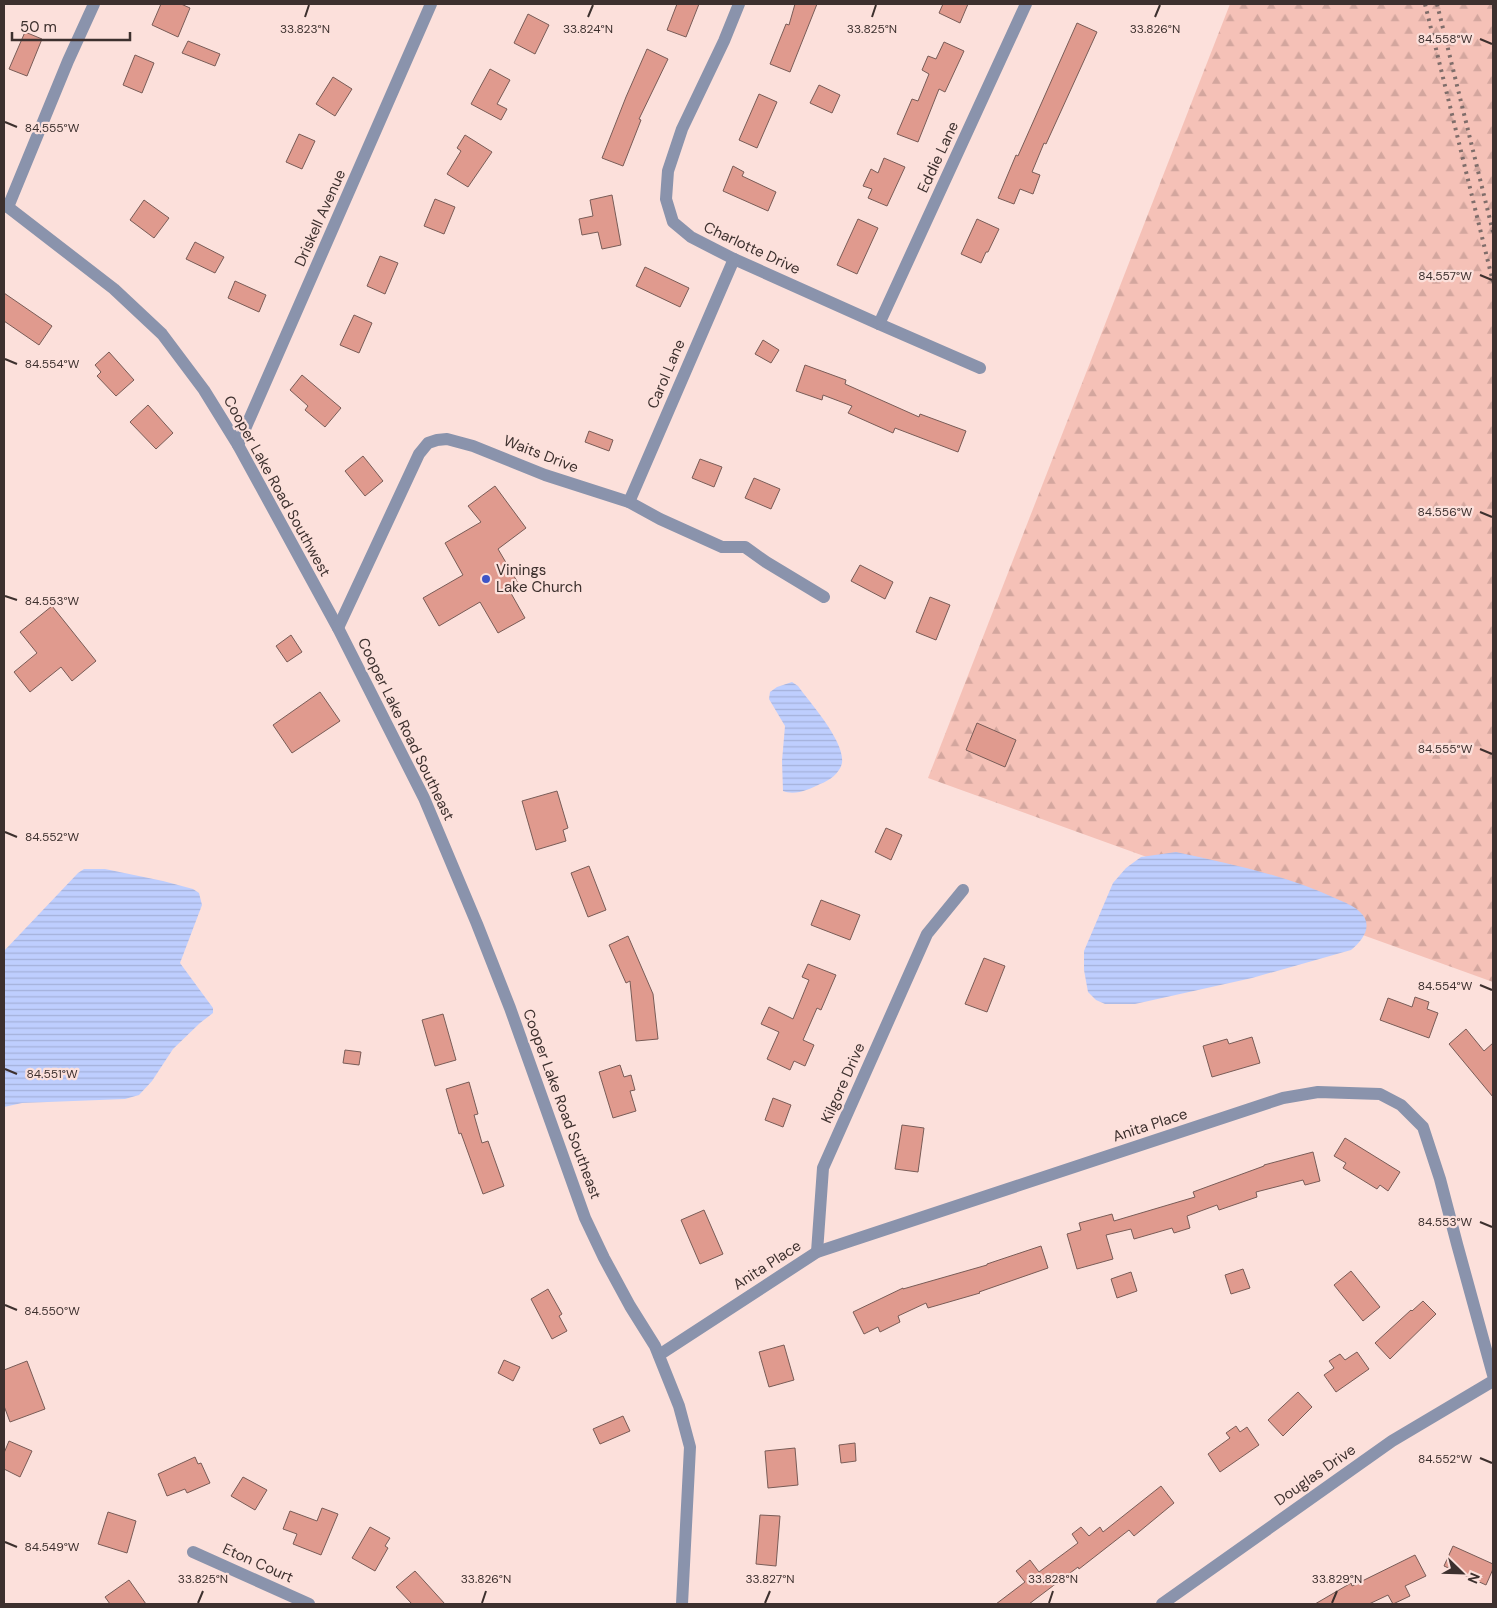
<svg xmlns="http://www.w3.org/2000/svg" width="1497" height="1608" font-family="'DM Sans',sans-serif">
	<defs>
		<pattern id="forest-firs" width="22" height="20" patternUnits="userSpaceOnUse" patternTransform="scale(1.25)"><rect width="22" height="20" fill="#f5c1b7"/><path d="M5 1l3.5 6h-7zM16 11l3.5 6h-7z" fill="#d3a69e"/></pattern>
		<pattern id="water-rules" width="6" height="5" patternUnits="userSpaceOnUse" patternTransform="scale(1.25)"><rect width="6" height="5" fill="#becefe"/><path d="M0 2.5h6" fill="none" stroke="#a4b1da"/></pattern>
	</defs>
	<rect width="100%" height="100%" fill="#fce0db"/>
	<!-- forest -->
	<path fill="url(#forest-firs)" d="M1230 4H1493V982L928 778Z"/>
	<!-- water -->
	<g fill="url(#water-rules)">
		<path d="M792 682 798 686C810 703 845 741 842 763 840 773 829 781 820 784 810 789 795 796 783 791L782 761 785 726 769 699 770 692 777 687Z"/>
		<path d="M1176 852C1231 864 1286 875 1337 899 1344 902 1354 906 1360 912 1374 925 1363 940 1351 950L1252 978 1135 1004H1105L1096 1000 1088 992 1084 970V951L1113 883 1126 868 1141 857Z"/>
		<path d="M84 869H105L163 881 193 889 199 893 202 905 180 963 213 1008V1013L200 1023 173 1049 152 1081 139 1095 125 1099 22 1103 4 1107V951L78 873Z"/>
	</g>
	<!-- building -->
	<g fill="#e09a8e" stroke="#795c57">
		<path d="M161 4H181L190 8 178 37 152 25Z"/>
		<path d="M677 4H699L686 37 667 30Z"/>
		<path d="M795 4H817L790 72 770 64 786 24 789 25Z"/>
		<path d="M943 4H968L960 23 939 13Z"/>
		<path d="M528 14 549 25 535 54 514 43Z"/>
		<path d="M1077 23 1097 32 1046 144 1044 143 1032 172 1040 175 1033 194 1020 189 1014 204 998 198 1016 155 1018 156Z"/>
		<path d="M25 32 42 39 27 76 9 69Z"/>
		<path d="M188 41 220 54 215 66 182 53Z"/>
		<path d="M944 42 964 51 945 92 939 89 918 142 897 134 912 99 918 101 929 74 922 70 928 56 936 59Z"/>
		<path d="M647 49 668 59 639 119 641 120 623 166 602 158 626 97Z"/>
		<path d="M135 55 154 63 142 93 123 85Z"/>
		<path d="M490 69 510 80 497 104 507 109 501 120 471 104Z"/>
		<path d="M333 77 352 89 335 116 316 104Z"/>
		<path d="M819 85 840 95 832 113 810 103Z"/>
		<path d="M759 94 777 102 757 148 739 140Z"/>
		<path d="M299 134 315 141 302 169 286 162Z"/>
		<path d="M465 135 492 152 468 187 447 174 461 151 457 148Z"/>
		<path d="M884 158 905 167 887 206 868 198 872 189 863 186 871 169 878 173Z"/>
		<path d="M733 166 744 172 742 176 776 192 768 211 723 191Z"/>
		<path d="M612 195 621 245 602 249 598 232 582 235 579 219 593 216 590 200Z"/>
		<path d="M435 199 455 207 444 234 424 226Z"/>
		<path d="M144 200 169 218 154 238 130 220Z"/>
		<path d="M858 219 878 228 857 274 837 265Z"/>
		<path d="M977 219 999 229 988 252H986L981 263 961 254Z"/>
		<path d="M195 242 224 257 215 273 186 259Z"/>
		<path d="M380 256 398 263 385 294 367 286Z"/>
		<path d="M645 267 689 288 680 307 636 286Z"/>
		<path d="M235 281 266 295 259 312 228 298Z"/>
		<path d="M4 293 52 326 39 345 4 321Z"/>
		<path d="M354 315 372 323 359 353 340 345Z"/>
		<path d="M763 340 779 350 771 363 755 354Z"/>
		<path d="M109 352 134 380 116 396 97 376 101 372 95 365Z"/>
		<path d="M805 365 846 380 845 384 919 417 920 414 966 431 958 452 895 428 893 433 848 413 852 406 823 395 822 400 796 391Z"/>
		<path d="M302 375 341 408 325 427 305 410 308 406 290 390Z"/>
		<path d="M148 405 173 433 156 449 130 422Z"/>
		<path d="M589 431 613 440 609 451 585 442Z"/>
		<path d="M363 456 383 481 365 496 345 471Z"/>
		<path d="M700 459 722 467 714 487 692 478Z"/>
		<path d="M754 478 780 489 771 509 745 498Z"/>
		<path d="M495 486 526 528 498 549 518 583 508 588 525 618 498 633 480 602 439 626 423 598 463 575 445 543 481 522 468 506Z"/>
		<path d="M860 565 893 582 885 599 851 581Z"/>
		<path d="M930 597 950 605 936 640 916 632Z"/>
		<path d="M52 606 96 661 72 681 61 667 30 692 14 672 37 653 20 632Z"/>
		<path d="M291 635 302 652 287 662 276 646Z"/>
		<path d="M320 692 340 721 292 753 273 725Z"/>
		<path d="M977 723 1016 740 1005 767 966 750Z"/>
		<path d="M557 791 568 828 563 830 566 841 536 850 522 801Z"/>
		<path d="M886 828 902 835 891 860 875 852Z"/>
		<path d="M589 866 606 910 588 917 571 873Z"/>
		<path d="M821 900 860 915 850 940 811 925Z"/>
		<path d="M628 936 653 994 658 1039 636 1041 630 981 626 983 609 945Z"/>
		<path d="M984 958 1005 966 987 1012 965 1004Z"/>
		<path d="M808 964 836 975 821 1010 817 1008 803 1040 814 1045 805 1066 794 1061 790 1070 767 1059 779 1032 761 1024 769 1007 793 1019 809 980 802 977Z"/>
		<path d="M1415 997 1429 1002 1427 1009 1438 1013 1429 1038 1380 1020 1388 998 1412 1007Z"/>
		<path d="M443 1014 456 1060 435 1066 422 1020Z"/>
		<path d="M1466 1029 1484 1051 1493 1043V1097L1449 1044Z"/>
		<path d="M1252 1037 1260 1063 1212 1077 1203 1046 1227 1039 1229 1044Z"/>
		<path d="M345 1050 361 1052 359 1065 343 1063Z"/>
		<path d="M620 1065 624 1077 631 1075 635 1090 630 1091 636 1111 613 1118 599 1072Z"/>
		<path d="M469 1082 478 1114 474 1115 482 1143 488 1141 504 1186 483 1194 461 1133 459 1134 446 1089Z"/>
		<path d="M773 1098 791 1105 783 1127 765 1120Z"/>
		<path d="M902 1125 924 1128 918 1172 895 1169Z"/>
		<path d="M1345 1138 1400 1172 1388 1191 1380 1185 1377 1189 1343 1168 1346 1163 1334 1156Z"/>
		<path d="M1313 1152 1320 1181 1305 1185 1303 1180 1256 1192 1257 1197 1219 1210 1217 1205 1187 1216 1190 1228 1174 1233 1172 1228 1134 1239 1131 1229 1106 1235 1113 1259 1077 1269 1067 1234 1081 1230 1079 1223 1112 1214 1114 1221 1195 1197 1193 1192 1264 1166V1165Z"/>
		<path d="M704 1210 723 1254 700 1264 681 1220Z"/>
		<path d="M1041 1246 1048 1268 979 1292 980 1293 928 1308 926 1303 898 1316 900 1322 880 1332 878 1327 864 1334 853 1312 903 1288V1289L987 1265V1264Z"/>
		<path d="M1243 1269 1250 1288 1231 1294 1225 1275Z"/>
		<path d="M1351 1271 1380 1307 1363 1321 1334 1285Z"/>
		<path d="M1131 1272 1137 1291 1117 1298 1111 1279Z"/>
		<path d="M548 1289 562 1314 559 1316 567 1331 552 1339 531 1299Z"/>
		<path d="M1423 1301 1436 1314 1390 1359 1375 1343 1411 1310 1412 1311Z"/>
		<path d="M784 1345 794 1380 769 1387 759 1352Z"/>
		<path d="M1357 1352 1369 1369 1336 1392 1324 1375 1334 1368 1329 1361 1340 1354 1345 1360Z"/>
		<path d="M504 1360 520 1367 513 1381 498 1373Z"/>
		<path d="M27 1361 45 1409 10 1422 4 1406V1370Z"/>
		<path d="M1298 1392 1312 1407 1283 1436 1268 1420Z"/>
		<path d="M623 1416 630 1431 600 1444 593 1429Z"/>
		<path d="M1236 1426 1240 1432 1247 1427 1259 1445 1220 1472 1208 1454 1230 1438 1226 1433Z"/>
		<path d="M9 1441 32 1451 20 1477 4 1469V1453Z"/>
		<path d="M855 1443 856 1461 841 1463 839 1445Z"/>
		<path d="M795 1448 798 1485 768 1488 765 1451Z"/>
		<path d="M195 1457 198 1464 201 1463 210 1483 187 1493 185 1489 167 1496 158 1474Z"/>
		<path d="M243 1477 267 1490 255 1510 231 1496Z"/>
		<path d="M1161 1486 1174 1503 1134 1536 1129 1530 1079 1569 1078 1567 1029 1604H996L1025 1582 1016 1571 1030 1560 1039 1572 1078 1543 1072 1534 1081 1527 1089 1536 1100 1527 1103 1532Z"/>
		<path d="M322 1508 338 1514 321 1555 293 1544 297 1534 283 1529 290 1511 317 1521Z"/>
		<path d="M108 1512 136 1521 127 1553 98 1544Z"/>
		<path d="M760 1515 780 1516 776 1566 756 1564Z"/>
		<path d="M370 1527 390 1538 385 1546 388 1548 375 1571 352 1558Z"/>
		<path d="M1453 1546 1493 1564V1569L1486 1585 1444 1566Z"/>
		<path d="M1415 1555 1426 1576 1405 1586 1410 1596 1393 1604 1388 1595 1369 1604H1315L1351 1583 1352 1586Z"/>
		<path d="M415 1571 445 1604H412L396 1587Z"/>
		<path d="M129 1580 146 1604H110L105 1597Z"/>
	</g>
	<g fill="none" stroke-linecap="round" stroke-linejoin="round">
		<!-- minor -->
		<g stroke="#8a93ac" stroke-width="12">
			<path d="M739 4 724 41 682 129 668 171 666 199 673 222 691 237 734 259 879 324 980 368"/>
			<path d="M4 204 114 289 162 334 204 390 238 445 338 628 424 798 477 924 510 1008 585 1218 604 1258 630 1306 655 1346 679 1406 690 1447 682 1604"/>
			<path d="M8 207 68 61 94 4"/>
			<path d="M879 324 1026 4"/>
			<path d="M238 445 431 4"/>
			<path d="M629 502 734 259"/>
			<path d="M338 628 419 454 428 443 437 440 447 439 473 446 545 475 629 502 660 519 722 547H745L766 562 824 597"/>
			<path d="M817 1252 823 1168 927 934 963 890"/>
			<path d="M659 1355 817 1252 1283 1098 1318 1092 1380 1094 1401 1105 1423 1127 1440 1179 1457 1244 1493 1375"/>
			<path d="M193 1552 309 1604"/>
			<path d="M1162 1604 1392 1441 1493 1381"/>
		</g>
		<!-- rail -->
		<g stroke="#7f6d6a" stroke-width="4" stroke-dasharray="2.5 5" stroke-linecap="butt">
			<path d="M1425 4 1493 282"/>
			<path d="M1437 4 1493 232"/>
		</g>
	</g>
	<!-- ticks -->
	<path fill="none" stroke="#3d302e" stroke-width="2" d="M305 17 309 5M588 17 593 5M872 17 876 5M1155 17 1160 5M1480 39 1492 44M5 122 17 127M1480 275 1492 280M5 359 17 364M1480 512 1492 517M5 596 17 600M1480 749 1492 754M5 832 17 837M1480 985 1492 990M5 1069 17 1074M1480 1222 1492 1227M5 1305 17 1310M1480 1458 1492 1463M5 1542 17 1547M198 1603 203 1591M482 1603 486 1591M765 1603 770 1591M1049 1603 1053 1591M1332 1603 1337 1591"/>
	<!-- markers -->
	<circle fill="#3e54c7" stroke="#fce0db" stroke-width="2" cx="486" cy="579" r="5"/>
	<g text-anchor="middle" stroke-width="4.5" stroke-linejoin="round" paint-order="stroke">
		<!-- street labels -->
		<g font-size="15" fill="#3d302e" stroke="#fce0db">
			<text transform="translate(938 157) rotate(-65)" y="5">Eddie Lane</text>
			<text transform="translate(320 218) rotate(-66)" y="5">Driskell Avenue</text>
			<text transform="translate(752 248) rotate(25)" y="5">Charlotte Drive</text>
			<text transform="translate(666 374) rotate(-67)" y="5">Carol Lane</text>
			<text transform="translate(541 454) rotate(21)" y="5">Waits Drive</text>
			<text transform="translate(277 486) rotate(61)" y="5">Cooper Lake Road Southwest</text>
			<text transform="translate(406 729) rotate(64)" y="5">Cooper Lake Road Southeast</text>
			<text transform="translate(843 1083) rotate(-66)" y="5">Kilgore Drive</text>
			<text transform="translate(562 1104) rotate(70)" y="5">Cooper Lake Road Southeast</text>
			<text transform="translate(1150 1125) rotate(-18)" y="5">Anita Place</text>
			<text transform="translate(767 1265) rotate(-33)" y="5">Anita Place</text>
			<text transform="translate(1315 1475) rotate(-35)" y="5">Douglas Drive</text>
			<text transform="translate(258 1563) rotate(24)" y="5">Eton Court</text>
		</g>
		<!-- poi labels -->
		<g font-size="15" fill="#3d302e" stroke="#fce0db" text-anchor="start">
			<text x="496" y="575">Vinings<tspan x="496" dy="17">Lake Church</tspan></text>
		</g>
	</g>
	<g font-size="12" text-anchor="middle" fill="#3d302e" stroke="#fce0db" stroke-width="4.5" stroke-linejoin="round" paint-order="stroke">
		<text x="305" y="33">33.823°N</text>
		<text x="588" y="33">33.824°N</text>
		<text x="872" y="33">33.825°N</text>
		<text x="1155" y="33">33.826°N</text>
		<text x="1445" y="43">84.558°W</text>
		<text x="52" y="132">84.555°W</text>
		<text x="1445" y="280">84.557°W</text>
		<text x="52" y="368">84.554°W</text>
		<text x="1445" y="516">84.556°W</text>
		<text x="52" y="605">84.553°W</text>
		<text x="1445" y="753">84.555°W</text>
		<text x="52" y="841">84.552°W</text>
		<text x="1445" y="990">84.554°W</text>
		<text x="52" y="1078">84.551°W</text>
		<text x="1445" y="1226">84.553°W</text>
		<text x="52" y="1315">84.550°W</text>
		<text x="1445" y="1463">84.552°W</text>
		<text x="52" y="1551">84.549°W</text>
		<text x="203" y="1583">33.825°N</text>
		<text x="486" y="1583">33.826°N</text>
		<text x="770" y="1583">33.827°N</text>
		<text x="1053" y="1583">33.828°N</text>
		<text x="1337" y="1583">33.829°N</text>
	</g>
	<!-- border -->
	<rect width="1497" height="1608" fill="none" stroke="#3d302e" stroke-width="10"/>
	<!-- north arrow -->
	<g transform="translate(1462 1573) rotate(113)" stroke="#fce0db" stroke-width="4" paint-order="stroke">
	<path d="M0-4L9 19L0 12L-9 19Z" fill="#3d302e"/>
	<text y="-8" font-size="14" font-weight="bold" text-anchor="middle" fill="#3d302e">N</text>
	</g>
	<!-- scale -->
	<path d="M12 32v8h118v-8" fill="none" stroke="#3d302e" stroke-width="2.5"/>
	<text x="20" y="32" font-size="15" fill="#3d302e" stroke="#fce0db" stroke-width="4" paint-order="stroke">50 m</text>
</svg>
